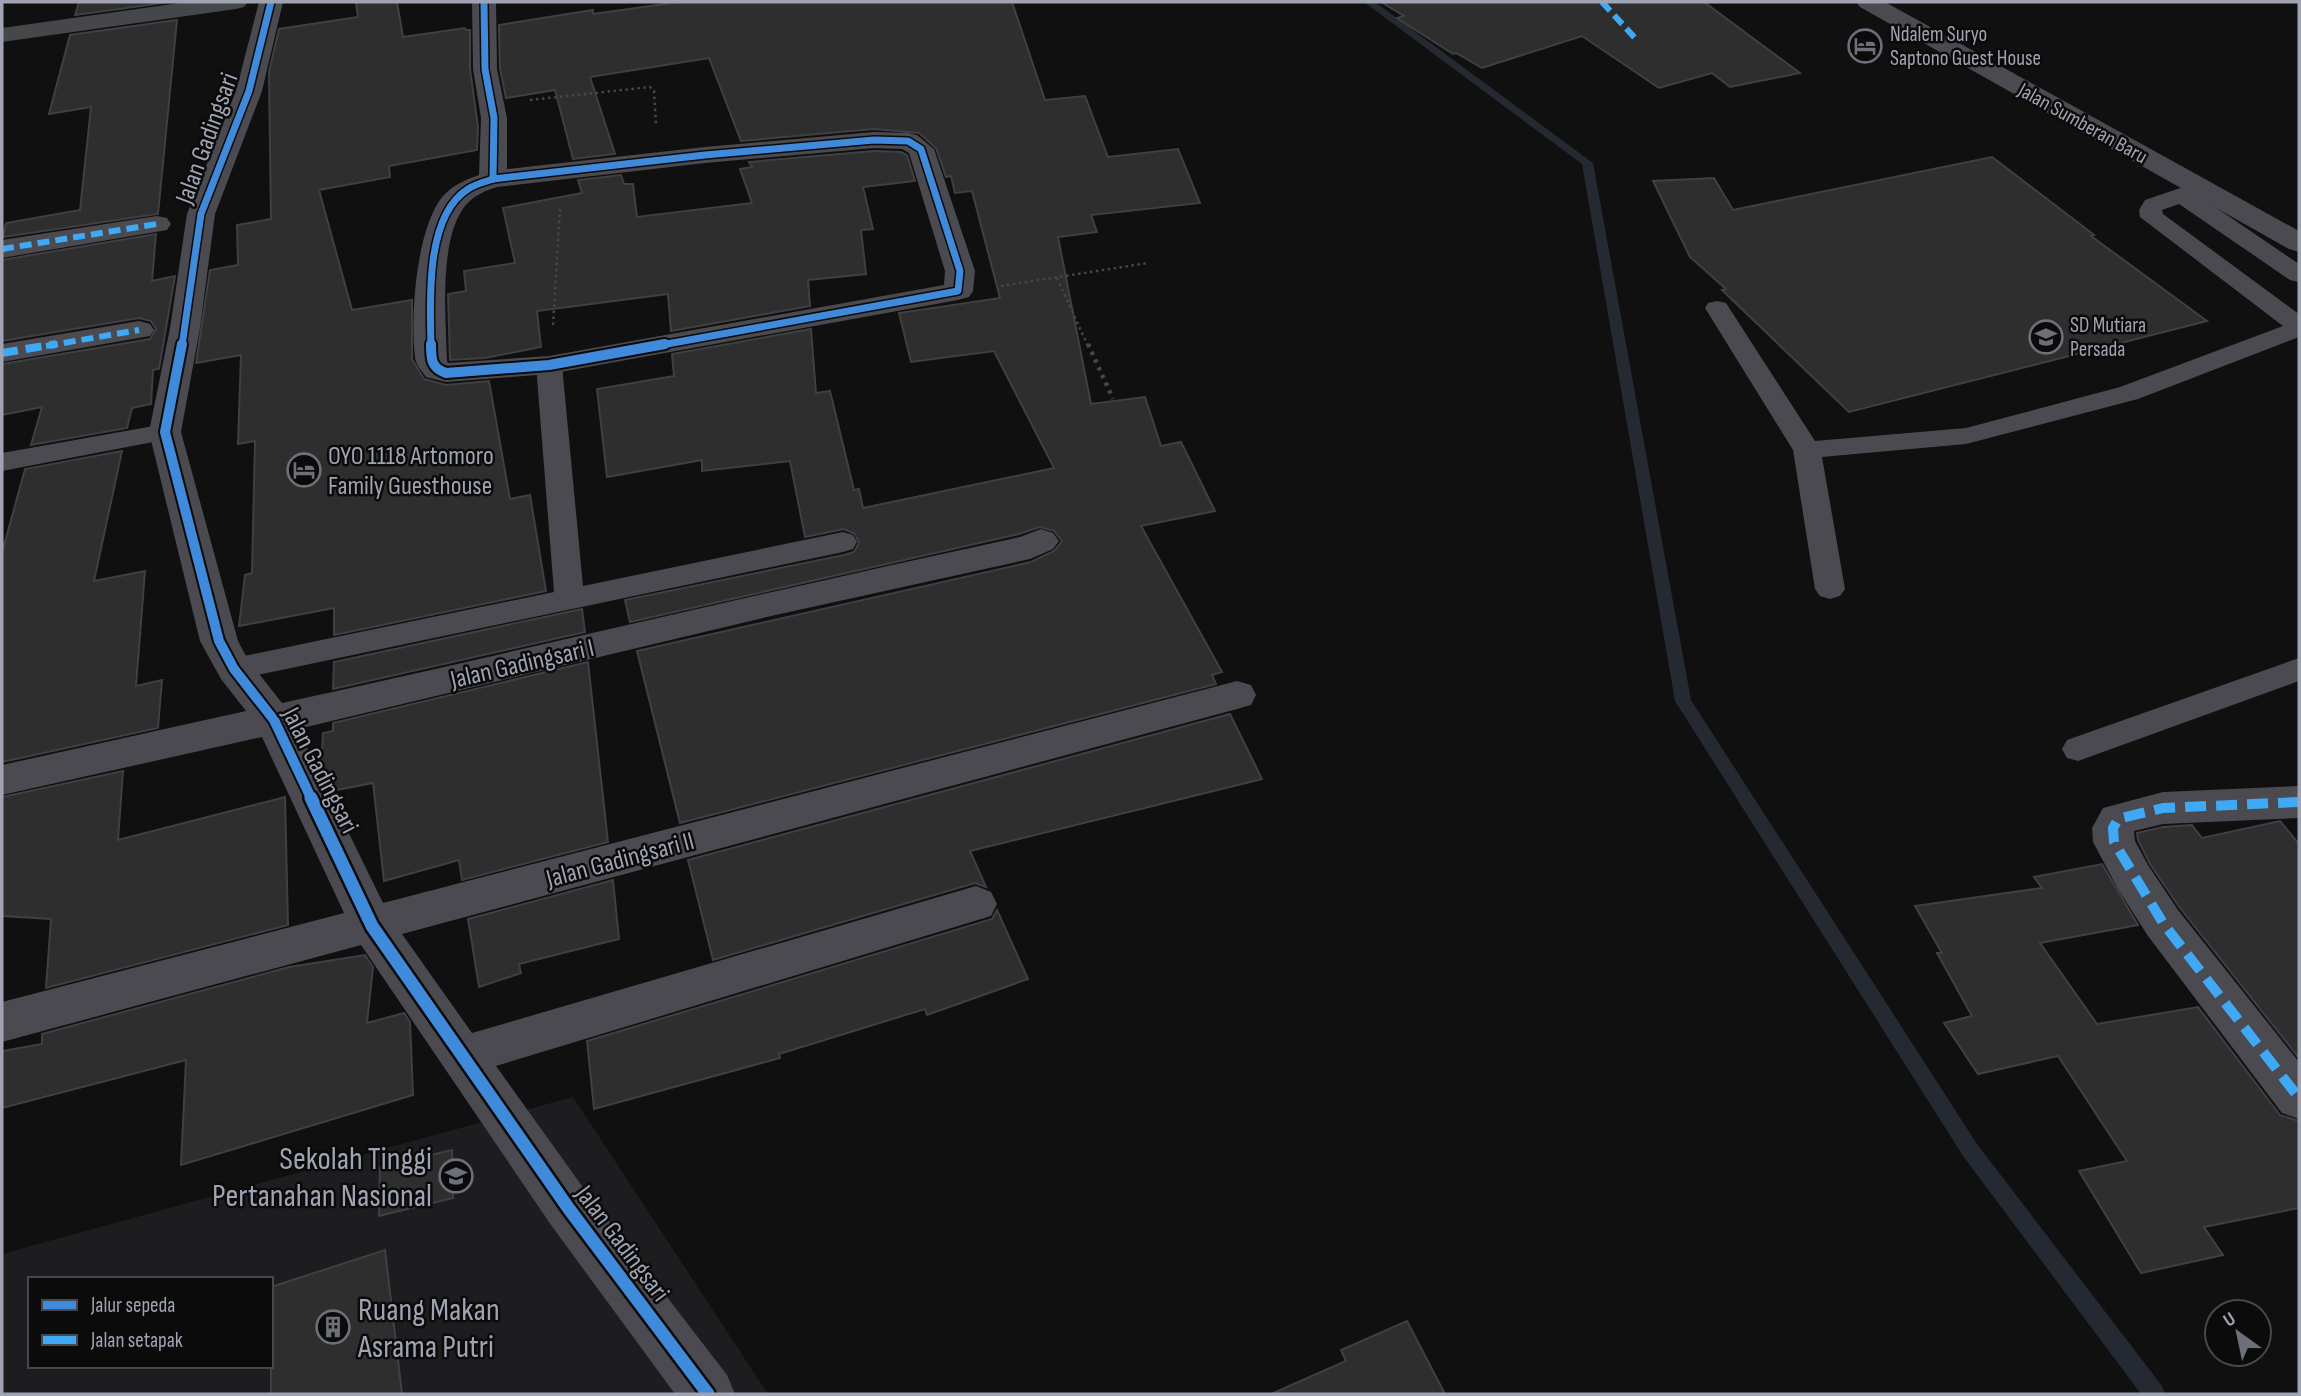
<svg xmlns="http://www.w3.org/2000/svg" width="2301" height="1396" font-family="'Sofia Sans Condensed',sans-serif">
	<rect width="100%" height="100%" fill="#101010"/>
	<!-- built -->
	<path fill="#1d1d1f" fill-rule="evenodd" d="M573 1097 768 1394H2V1254ZM30 1279H271V1366H30Z"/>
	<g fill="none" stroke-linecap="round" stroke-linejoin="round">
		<!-- stream -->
		<path fill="#242932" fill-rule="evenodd" d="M1364 2H1375L1593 163 1691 700 1977 1144 2162 1386 2165 1394H2141L1963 1156 1675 701 1582 164Z"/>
	</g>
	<!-- building -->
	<g fill="#2e2e2f" stroke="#3f3f44" stroke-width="2">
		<path d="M79 2H170L75 15Z"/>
		<path d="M356 2H397L403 37 465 28 466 30H470V69L478 127 477 150 389 166 390 177 319 190 352 310 412 300V359L424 379 446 385 489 381 510 499 530 495 546 591 334 635V608L239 626 245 575 252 573 255 441 238 444 241 355 196 363 210 270 238 265 237 225 271 219 269 72 279 29 358 17Z"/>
		<path d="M679 2H1012L1045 100 1085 96 1108 157 1178 149 1200 203 1091 215 1097 232 1058 237 1091 404 1145 397 1161 446 1181 442 1215 511 1141 526 1222 672 1212 675 1216 684 680 823 637 651 1031 562 1054 551 1062 541 1054 531 1040 527 1019 534 630 622 625 600 844 555 854 552 859 543 855 534 844 529 805 537 790 461 702 471V460L607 477 597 389 674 376 672 354 811 329 816 393 830 391 854 490 859 489 863 508 1054 468 994 351 911 362 899 313 1000 298 972 191 955 193 951 176 946 177 936 148 919 133 874 129 741 141 709 58 590 77 615 154 573 159 555 90 506 98 500 69 499 25 593 10V14Z"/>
		<path d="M1381 2H1704L1800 73 1730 87 1712 73 1659 88 1582 36 1482 68 1456 53 1453 54 1397 18 1404 16Z"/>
		<path d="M177 20 158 214 3 237 6 223 80 210 91 107 49 114 70 35Z"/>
		<path d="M874 151 901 152 907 155 915 181 863 187 873 229 861 230 866 274 808 280 810 306 671 331 668 294 537 311 541 347 485 358 450 360 448 294 466 291 464 271 515 263 503 208 582 193 578 180 621 175 624 184H633L637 217 752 203 740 169 752 167 749 162Z"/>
		<path d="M1992 157 2094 235 2091 236 2207 321 1849 412 1722 290 1726 289 1690 257 1653 181 1714 178 1733 210Z"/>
		<path d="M156 234 152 281 175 276 159 369 153 370 151 404 132 408 127 428 31 445 42 407 2 415V364L150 339 156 329 151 321 139 318 2 341V260Z"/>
		<path d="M122 451 94 581 145 571 136 686 162 680 158 728 2 762V553L25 469Z"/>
		<path d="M582 609 585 632 333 689 334 662Z"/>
		<path d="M588 662 608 842 462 880 459 860 384 881 373 783 331 791 321 770 323 733 333 731V723Z"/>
		<path d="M1230 714 1262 779 970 851 986 887 975 883 713 960 688 860Z"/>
		<path d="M123 771 118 840 285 797 288 925 46 988 51 919 2 916V797Z"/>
		<path d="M2280 821 2299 844V1058L2180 908 2150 864 2138 840 2137 833 2163 827 2192 825 2202 838Z"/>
		<path d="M2102 864 2138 925 2040 943 2097 1024 2198 1007 2280 1115 2299 1121V1208L2204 1227 2223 1255 2141 1273 2079 1171 2127 1161 2058 1056 1978 1074 1944 1023 1972 1016 1937 953H1942L1915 906 2042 888 2034 877Z"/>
		<path d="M613 880 619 939 519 964 521 973 479 987 468 919Z"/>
		<path d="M997 910 1028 979 927 1015 925 1009 779 1054 780 1058 594 1109 587 1041 992 919Z"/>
		<path d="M365 955 373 967 367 1023 404 1013 410 1022 413 1095 181 1165 186 1060 2 1108V1051L42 1044V1034L289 967Z"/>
		<path d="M452 1150 453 1198 379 1216 380 1167Z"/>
		<path d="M385 1250 402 1394H271V1287Z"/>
		<path d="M1407 1321 1445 1394H1271L1346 1361 1341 1350Z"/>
	</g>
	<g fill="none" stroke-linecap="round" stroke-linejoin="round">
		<!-- path-far1 -->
		<g stroke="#46464b" stroke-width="2.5" stroke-dasharray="2.5 3.5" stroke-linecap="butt">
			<path d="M530 100 650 87 654 91 656 124"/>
			<path d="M1057 278 1088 346"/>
			<path d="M1001 286 1148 263"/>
			<path d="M553 325 560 208"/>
		</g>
		<!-- path -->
		<path stroke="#46464b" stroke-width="4.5" stroke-dasharray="3.5 5" stroke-linecap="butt" d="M1088 344 1113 399"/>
		<!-- service -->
		<g fill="#4a4a50" fill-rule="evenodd">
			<path d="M2201 181 2209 183 2212 188 2209 193 2199 196 2299 264V282L2290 280 2179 204 2162 210 2163 214 2299 314V337L2138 399 1966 444 1822 457 1845 589 1840 596 1830 599 1820 596 1815 589 1793 450 1705 308 1708 303 1717 301 1726 303 1815 441 1966 428 2120 387 2283 326 2140 217 2139 210 2145 200Z"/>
			<path d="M549 357 558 360 562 365 583 586 843 532 853 535 857 542 853 549 843 552 234 680 223 677 219 669 223 661 234 658 554 592 536 365 540 360Z"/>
			<path d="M165 424 174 426 178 432 174 438 2 471V453Z"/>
			<path d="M2299 658V681L2078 761 2067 758 2062 749 2067 740Z"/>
		</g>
		<!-- minor -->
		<g fill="#4a4a50" fill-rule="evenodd">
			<path d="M259 2H283L262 91 215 214 200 328 181 432 238 641 248 660 282 703C529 649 773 590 1020 537L1041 529 1053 533 1059 541 1053 549 1030 559 771 616 298 729 383 903 1237 681 1251 685 1256 695 1251 705 1237 709 402 934 472 1033 976 886 991 892 997 904 991 916 496 1066 587 1193 727 1375 735 1394H675L551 1225 361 945 2 1042V1002L344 913 262 737 2 795V765L246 711 221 679 200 641 149 432 170 328 187 214 236 91Z"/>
			<path d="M472 2H496L497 69 507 118V169L705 147 874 132 908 133 917 135 934 149 975 271 973 291 969 297 958 300 549 374 446 382 426 377C422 371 416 365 415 358 410 318 416 228 443 196 453 185 465 180 479 175L481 118 473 69ZM874 148 902 149 909 153 945 271 944 285 549 356 448 363 447 361C446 319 438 241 465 206 474 195 485 191 497 187L705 163Z"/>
			<path d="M1856 2H1885L2299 231V252L2289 249 1860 7Z"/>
			<path d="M157 216 167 218 171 224 167 230 2 258V240Z"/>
			<path d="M139 321 150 324 154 330 150 336 2 362V344Z"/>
			<path d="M2299 786V818L2163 824 2134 831 2135 841 2148 865 2178 910 2299 1062V1119L2282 1113 2148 936 2118 889 2093 842 2092 828 2103 808 2163 792Z"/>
		</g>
		<!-- primary -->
		<path fill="#46474b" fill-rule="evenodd" d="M187 2H248L244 7 236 9 2 42V28Z"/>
		<!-- quiet-far2 -->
		<g stroke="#3fa9f5" stroke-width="6" stroke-dasharray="12 6" stroke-linecap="butt">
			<path d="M1602 2 1635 38"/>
			<path d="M2 249 157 224"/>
			<path d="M46 346 139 330"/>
		</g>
		<!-- quiet-far1 -->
		<path stroke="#3fa9f5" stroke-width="8" stroke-dasharray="16 8" stroke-linecap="butt" d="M2 353 56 344"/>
		<!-- quiet -->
		<path stroke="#3fa9f5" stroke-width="10" stroke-dasharray="21 10" stroke-linecap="butt" d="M2299 802 2163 808 2118 819 2113 828 2114 842 2163 923 2299 1098"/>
		<defs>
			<g id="cycleway-far2">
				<path d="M484 2 485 69 494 118 493 179"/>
				<path d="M493 179 705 155 874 140 908 141 921 149 960 271 958 291 656 346"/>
				<path d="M182 346 201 214 249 91 271 2"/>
				<path d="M431 346C430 301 425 216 468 189 475 184 485 182 493 179"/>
			</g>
			<g id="cycleway-far1">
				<path d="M182 344 165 432 219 641 234 669 274 720 312 800"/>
				<path d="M431 344C431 359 431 368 446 373L549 365 665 344"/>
			</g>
			<path id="cycleway" d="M311 798 372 926 569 1209 708 1394"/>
		</defs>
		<!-- cycleway-far2 casing -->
		<use href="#cycleway-far2" stroke="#0b0b0c" stroke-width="10"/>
		<!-- cycleway-far1 casing -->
		<use href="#cycleway-far1" stroke="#0b0b0c" stroke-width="14"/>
		<!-- cycleway casing -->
		<use href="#cycleway" stroke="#0b0b0c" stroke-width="18"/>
		<!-- cycleway-far2 -->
		<use href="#cycleway-far2" stroke="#408adc" stroke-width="7"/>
		<!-- cycleway-far1 -->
		<use href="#cycleway-far1" stroke="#408adc" stroke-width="10"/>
		<!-- cycleway -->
		<use href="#cycleway" stroke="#408adc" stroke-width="13"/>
	</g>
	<!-- icons -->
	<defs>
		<symbol id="hotel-ring" viewBox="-11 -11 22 22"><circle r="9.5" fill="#0b0b0c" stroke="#6e7079" stroke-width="1.5"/><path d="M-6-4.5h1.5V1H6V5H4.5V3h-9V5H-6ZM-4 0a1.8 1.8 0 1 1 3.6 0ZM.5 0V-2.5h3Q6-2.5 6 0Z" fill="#6e7079"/></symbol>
		<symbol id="school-ring" viewBox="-11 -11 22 22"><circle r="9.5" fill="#0b0b0c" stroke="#6e7079" stroke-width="1.5"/><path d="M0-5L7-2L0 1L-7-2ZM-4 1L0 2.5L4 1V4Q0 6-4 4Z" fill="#6e7079"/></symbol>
		<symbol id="university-ring" viewBox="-11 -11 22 22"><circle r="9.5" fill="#0b0b0c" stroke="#6e7079" stroke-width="1.5"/><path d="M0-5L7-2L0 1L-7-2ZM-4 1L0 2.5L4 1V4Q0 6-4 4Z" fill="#6e7079"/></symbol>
		<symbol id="building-ring" viewBox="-11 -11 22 22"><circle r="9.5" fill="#0b0b0c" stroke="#6e7079" stroke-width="1.5"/><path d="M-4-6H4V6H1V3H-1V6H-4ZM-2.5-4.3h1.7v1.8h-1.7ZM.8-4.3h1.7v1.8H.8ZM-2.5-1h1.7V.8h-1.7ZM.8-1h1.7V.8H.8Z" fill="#6e7079"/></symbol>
	</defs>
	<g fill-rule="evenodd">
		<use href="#hotel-ring" x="1846" y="27" width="38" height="38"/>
		<use href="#school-ring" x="2027" y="318" width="38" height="38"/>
		<use href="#hotel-ring" x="285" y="451" width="38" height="38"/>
		<use href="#university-ring" x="437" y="1157" width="38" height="38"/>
		<use href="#building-ring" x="314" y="1308" width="38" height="38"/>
	</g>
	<g text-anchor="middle" stroke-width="5" stroke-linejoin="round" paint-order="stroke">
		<!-- far-poi labels -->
		<g font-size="21" fill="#a0a3b2" stroke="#0b0b0c" text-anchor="start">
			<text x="1890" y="41">Ndalem Suryo<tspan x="1890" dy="24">Saptono Guest House</tspan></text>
			<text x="2070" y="332">SD Mutiara<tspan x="2070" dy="24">Persada</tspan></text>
		</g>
		<!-- far-street labels -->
		<g font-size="21" fill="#a0a3b2" stroke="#0b0b0c">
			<text transform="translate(2083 123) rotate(29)" y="7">Jalan Sumberan Baru</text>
		</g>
		<!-- street labels -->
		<g font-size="26" fill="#a0a3b2" stroke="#0b0b0c">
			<text transform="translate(206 138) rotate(-70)" y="9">Jalan Gadingsari</text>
			<text transform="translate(522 663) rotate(-13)" y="9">Jalan Gadingsari I</text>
			<text transform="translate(321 770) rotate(63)" y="9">Jalan Gadingsari</text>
			<text transform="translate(620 859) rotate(-15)" y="9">Jalan Gadingsari II</text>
			<text transform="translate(623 1243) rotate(53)" y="9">Jalan Gadingsari</text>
		</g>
		<!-- poi labels -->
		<g font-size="26" fill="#a0a3b2" stroke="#0b0b0c" text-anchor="start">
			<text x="328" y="464">OYO 1118 Artomoro<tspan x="328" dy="30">Family Guesthouse</tspan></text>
		</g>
		<!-- near-poi labels -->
		<g font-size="32" fill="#a0a3b2" stroke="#0b0b0c" text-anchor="end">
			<text x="432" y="1169">Sekolah Tinggi<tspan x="432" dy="37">Pertanahan Nasional</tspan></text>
			<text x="358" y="1320" text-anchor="start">Ruang Makan<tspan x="358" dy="37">Asrama Putri</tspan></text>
		</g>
	</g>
	<!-- border -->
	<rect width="2301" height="1396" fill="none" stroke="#a0a3b2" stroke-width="7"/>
	<!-- legend -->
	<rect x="28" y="1277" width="245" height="91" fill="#0b0b0c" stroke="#47484e" stroke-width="2"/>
	<rect x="42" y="1300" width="35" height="10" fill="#408adc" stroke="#47484e" stroke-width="2"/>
	<text x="91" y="1312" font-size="21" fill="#a0a3b2">Jalur sepeda</text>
	<rect x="42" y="1335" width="35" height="10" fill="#3fa9f5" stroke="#47484e" stroke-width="2"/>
	<text x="91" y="1347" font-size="21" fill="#a0a3b2">Jalan setapak</text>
	<!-- north arrow -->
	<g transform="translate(2238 1333) rotate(327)"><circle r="33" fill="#0b0b0c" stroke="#47484e" stroke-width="2"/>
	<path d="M0-5L12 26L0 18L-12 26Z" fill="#6e7079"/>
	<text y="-10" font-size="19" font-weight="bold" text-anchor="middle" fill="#a0a3b2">U</text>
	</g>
</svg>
